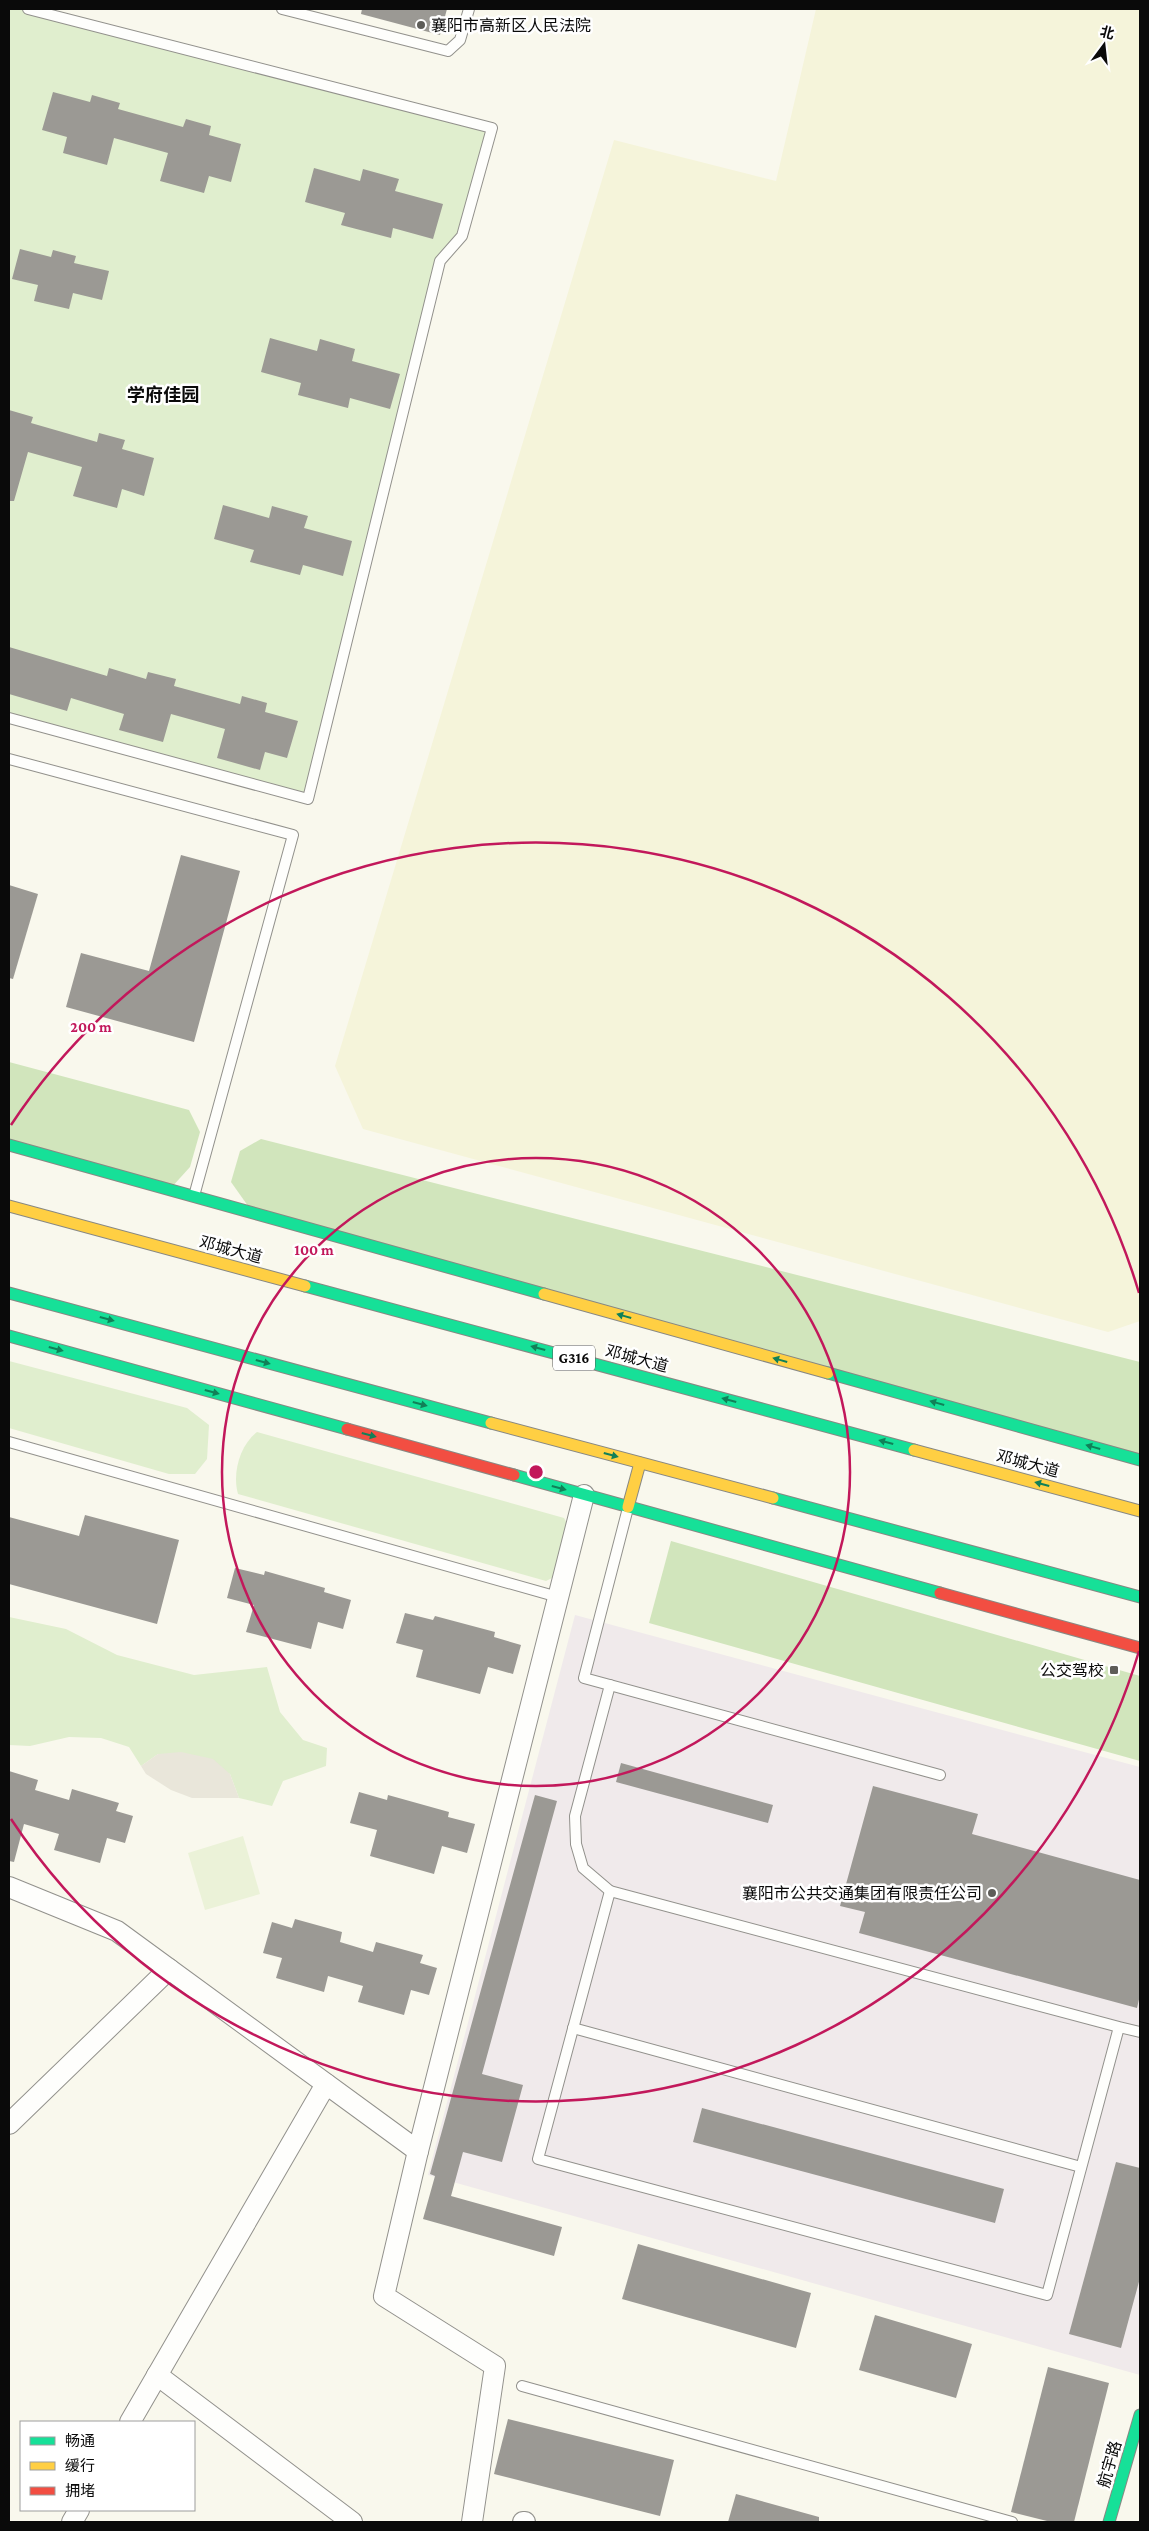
<svg xmlns="http://www.w3.org/2000/svg" width="1149" height="2531" font-family="'Crimson Pro','Noto Sans SC',serif">
	<rect width="100%" height="100%" fill="#f9f8ed"/>
	<!-- industrial -->
	<path fill="#f0eaeb" d="M575 1615 1140 1767V2375L428 2175Z"/>
	<!-- farmland -->
	<path fill="#f5f4da" d="M816 9H1140V1321L1108 1332 363 1129 335 1066 614 140 776 181Z"/>
	<!-- green -->
	<g fill="#e0eece">
		<path d="M9 9H28L492 128 462 236 440 261 308 799 9 718Z"/>
		<path d="M9 1361 187 1408 209 1425 207 1459 195 1474H169L9 1428Z"/>
		<path d="M257 1432 564 1518 569 1527 556 1576 546 1581 238 1494C232 1473 240 1445 257 1432Z"/>
		<path d="M9 1617 66 1629 117 1655 194 1675 267 1667 280 1712 303 1740 327 1748 326 1766 283 1781 272 1806 239 1798 230 1774 158 1754 141 1766 129 1747 101 1738 69 1737 30 1746 9 1745Z"/>
	</g>
	<!-- forest -->
	<g fill="#d1e5bc">
		<path d="M9 1062 189 1110 200 1132 190 1167 170 1189 9 1145Z"/>
		<path d="M261 1139 1140 1362V1460L253 1213 231 1182 240 1151Z"/>
		<path d="M671 1541 1140 1676V1761L649 1623Z"/>
	</g>
	<!-- pitch -->
	<path fill="#ebf2d8" d="M243 1836 260 1894 205 1910 188 1853Z"/>
	<!-- plaza -->
	<path fill="#e9e6da" d="M181 1752 213 1759 230 1774 239 1798H192L171 1790 146 1774 141 1766 158 1754Z"/>
	<!-- building -->
	<g fill="#9b9994">
		<path d="M362 9H447L440 35 361 14Z"/>
		<path d="M53 92 90 102 92 95 120 103 118 109 183 127 186 119 211 126 209 135 241 144 231 182 209 176 204 193 160 181 168 153 114 138 107 165 63 153 67 137 42 130Z"/>
		<path d="M314 168 360 181 363 169 399 179 395 191 443 204 433 239 393 228 391 238 341 225 345 213 305 202Z"/>
		<path d="M20 249 51 257 53 250 76 256 74 263 109 271 102 300 73 293 69 309 34 301 38 285 12 279Z"/>
		<path d="M270 338 317 351 320 339 355 349 352 361 400 374 390 409 350 398 348 408 298 395 301 383 261 372Z"/>
		<path d="M9 410 33 417 31 423 97 442 99 433 125 440 122 449 154 458 144 496 122 489 117 508 73 496 82 467 28 452 14 501H9Z"/>
		<path d="M223 505 269 518 272 506 308 516 304 528 352 541 343 576 303 565 300 575 250 562 254 550 214 539Z"/>
		<path d="M9 647 107 676 109 668 146 679 148 672 176 679 174 686 240 704 242 696 267 703 265 712 298 721 287 758 265 752 260 770 217 758 225 729 171 714 163 742 119 730 124 714 71 698 67 711 9 694Z"/>
		<path d="M181 855 240 871 194 1042 66 1007 81 953 149 971Z"/>
		<path d="M9 885 38 894 13 979 9 978Z"/>
		<path d="M85 1515 179 1540 157 1624 9 1584V1517L79 1536Z"/>
		<path d="M235 1568 264 1575 265 1571 325 1588 324 1592 351 1600 343 1629 318 1622 311 1649 246 1632 254 1605 227 1598Z"/>
		<path d="M405 1613 433 1620 435 1616 495 1632 494 1637 521 1645 513 1674 488 1667 480 1694 416 1677 423 1650 396 1643Z"/>
		<path d="M621 1763 773 1805 768 1823 616 1782Z"/>
		<path d="M9 1771 38 1780 35 1790 69 1800 72 1789 119 1803 116 1811 133 1816 125 1843 107 1838 100 1863 54 1850 59 1834 24 1824 14 1862 9 1861Z"/>
		<path d="M873 1786 978 1814 972 1834 1140 1880V1995L1137 2008 859 1933 865 1912 840 1906Z"/>
		<path d="M359 1792 387 1800 388 1795 449 1812 448 1817 475 1824 467 1853 442 1846 434 1874 370 1856 377 1830 350 1823Z"/>
		<path d="M535 1795 557 1801 482 2074 523 2085 502 2162 463 2152 451 2196 562 2227 554 2256 423 2219 435 2176 430 2174Z"/>
		<path d="M295 1919 342 1932 340 1942 373 1952 376 1942 423 1955 420 1963 437 1968 429 1995 411 1990 404 2015 358 2002 363 1986 328 1976 324 1992 276 1978 282 1958 263 1953 272 1922 292 1928Z"/>
		<path d="M702 2108 1004 2189 995 2223 693 2142Z"/>
		<path d="M1116 2162 1140 2168V2278L1121 2348 1069 2334Z"/>
		<path d="M638 2244 811 2293 796 2348 622 2299Z"/>
		<path d="M875 2315 972 2344 956 2398 859 2370Z"/>
		<path d="M1048 2367 1109 2383 1074 2522H1051L1011 2512Z"/>
		<path d="M508 2419 674 2460 660 2516 494 2474Z"/>
		<path d="M736 2494 819 2517V2522H728Z"/>
	</g>
	<g fill="none" stroke-linecap="round" stroke-linejoin="round">
		<defs>
			<g id="lane">
				<path d="M282 9 448 51 460 40 469 9"/>
				<path d="M9 718 308 799 440 261 462 236 492 128 28 9"/>
				<path d="M9 759 293 835 194 1196"/>
				<path d="M9 1442 558 1597"/>
				<path d="M628 1508 584 1678 940 1775"/>
				<path d="M610 1891 583 1868 576 1844 575 1816 610 1685"/>
				<path d="M1119 2027 1047 2295 538 2159 610 1891 1119 2027 1140 2032"/>
				<path d="M573 2028 1081 2167"/>
				<path d="M522 2386 1012 2522"/>
			</g>
			<g id="street">
				<path d="M9 1887 117 1931 418 2151 584 1495"/>
				<path d="M9 2124 169 1969"/>
				<path d="M418 2151 384 2296 495 2366 472 2522"/>
				<path d="M157 2375 352 2522"/>
				<path d="M130 2422 326 2084"/>
				<path d="M72 2522 79 2510"/>
				<path d="M523 2522H525"/>
			</g>
			<g id="fast">
				<path d="M9 1145 544 1294"/>
				<path d="M305 1286 914 1450"/>
				<path d="M9 1293 491 1423"/>
				<path d="M9 1336 347 1429"/>
				<path d="M828 1373 1140 1460"/>
				<path d="M514 1475 940 1593"/>
				<path d="M773 1498 1140 1597"/>
				<path d="M1109 2522 1140 2415"/>
			</g>
			<g id="slow">
				<path d="M9 1206 305 1286"/>
				<path d="M544 1294 828 1373"/>
				<path d="M491 1423 773 1498"/>
				<path d="M914 1450 1140 1511"/>
				<path d="M628 1507 640 1463"/>
			</g>
			<g id="jam">
				<path d="M347 1429 514 1475"/>
				<path d="M940 1593 1140 1648"/>
			</g>
		</defs>
		<!-- lane casing -->
		<use href="#lane" stroke="#92918c" stroke-width="12"/>
		<!-- street casing -->
		<use href="#street" stroke="#92918c" stroke-width="22"/>
		<!-- fast casing -->
		<use href="#fast" stroke="#888883" stroke-width="13"/>
		<!-- slow casing -->
		<use href="#slow" stroke="#888883" stroke-width="13"/>
		<!-- jam casing -->
		<use href="#jam" stroke="#888883" stroke-width="13"/>
		<!-- lane -->
		<use href="#lane" stroke="#fefefc" stroke-width="10"/>
		<!-- street -->
		<use href="#street" stroke="#fefefc" stroke-width="20"/>
		<!-- fast -->
		<use href="#fast" stroke="#16e098" stroke-width="11"/>
		<!-- slow -->
		<use href="#slow" stroke="#ffcf43" stroke-width="11"/>
		<!-- jam -->
		<use href="#jam" stroke="#f24e42" stroke-width="11"/>
	</g>
	<!-- one-way arrows -->
	<defs><path id="oneway-solid" d="M-6-.8H1V-3.2L6.5 0L1 3.2V.8H-6Z" transform="scale(1.25)"/></defs>
	<g fill="#118058">
		<use href="#oneway-solid" transform="translate(624 1316) rotate(-164)"/>
		<use href="#oneway-solid" transform="translate(107 1319) rotate(15)"/>
		<use href="#oneway-solid" transform="translate(538 1348) rotate(-165)"/>
		<use href="#oneway-solid" transform="translate(56 1349) rotate(15)"/>
		<use href="#oneway-solid" transform="translate(780 1360) rotate(-164)"/>
		<use href="#oneway-solid" transform="translate(263 1362) rotate(15)"/>
		<use href="#oneway-solid" transform="translate(212 1392) rotate(15)"/>
		<use href="#oneway-solid" transform="translate(729 1400) rotate(-165)"/>
		<use href="#oneway-solid" transform="translate(937 1403) rotate(-164)"/>
		<use href="#oneway-solid" transform="translate(420 1404) rotate(15)"/>
		<use href="#oneway-solid" transform="translate(369 1435) rotate(15)"/>
		<use href="#oneway-solid" transform="translate(886 1442) rotate(-165)"/>
		<use href="#oneway-solid" transform="translate(1093 1447) rotate(-164)"/>
		<use href="#oneway-solid" transform="translate(611 1455) rotate(15)"/>
		<use href="#oneway-solid" transform="translate(1042 1484) rotate(-165)"/>
		<use href="#oneway-solid" transform="translate(559 1488) rotate(15)"/>
	</g>
	<!-- distance rings -->
	<g fill="none" stroke="#c2185b" stroke-width="2.5">
		<circle cx="536" cy="1472" r="314"/>
		<path d="M1139 1651A629 629 0 0 1 11 1819M11 1125A629 629 0 0 1 1139 1293"/>
	</g>
	<!-- markers -->
	<g fill="#5e5d59" stroke="#fff" stroke-width="2">
		<circle cx="421" cy="25" r="5"/>
		<rect x="1109" y="1665" width="10" height="10" rx="2.5"/>
		<circle cx="992" cy="1893" r="5"/>
	</g>
	<g text-anchor="middle" stroke-width="5" stroke-linejoin="round" paint-order="stroke">
		<!-- shield labels -->
		<rect fill="#fff" stroke="#545454" stroke-width="1" x="553" y="1345.5" width="42" height="25" rx="4"/>
		<g font-size="15" font-weight="bold" fill="#0a0a0a">
			<text x="574" y="1363">G316</text>
		</g>
		<!-- poi labels -->
		<g font-size="16" fill="#0a0a0a" stroke="#fff" text-anchor="end">
			<text x="431" y="31" text-anchor="start">襄阳市高新区人民法院</text>
			<text x="1104" y="1676">公交驾校</text>
			<text x="982" y="1899">襄阳市公共交通集团有限责任公司</text>
		</g>
		<!-- street labels -->
		<g font-size="16" fill="#0a0a0a" stroke="#fff">
			<text transform="translate(231 1249) rotate(15)" y="6">邓城大道</text>
			<text transform="translate(637 1358) rotate(15)" y="6">邓城大道</text>
			<text transform="translate(1028 1463) rotate(15)" y="6">邓城大道</text>
			<text transform="translate(1109 2464) rotate(-74)" y="6">航宇路</text>
		</g>
		<!-- neighbourhood labels -->
		<g font-size="18" font-weight="bold" fill="#0a0a0a" stroke="#fff">
			<text x="163" y="401">学府佳园</text>
		</g>
	</g>
	<circle cx="536" cy="1472" r="8" fill="#c2185b" stroke="#fff" stroke-width="2.5"/>
	<g font-size="15" text-anchor="middle" font-weight="bold" fill="#c2185b" stroke="#fff" stroke-width="5" stroke-linejoin="round" paint-order="stroke">
		<text x="91" y="1032">200 m</text>
		<text x="314" y="1255">100 m</text>
	</g>
	<!-- border -->
	<rect width="1149" height="2531" fill="none" stroke="#0a0a0a" stroke-width="20"/>
	<!-- legend -->
	<rect x="20" y="2421" width="175" height="90" fill="#ffffff" stroke="#9d9d9d"/>
	<rect x="30" y="2437" width="25" height="8" fill="#16e098" stroke="#9d9d9d"/>
	<text x="65" y="2446" font-size="15" fill="#0a0a0a">畅通</text>
	<rect x="30" y="2462" width="25" height="8" fill="#ffcf43" stroke="#9d9d9d"/>
	<text x="65" y="2471" font-size="15" fill="#0a0a0a">缓行</text>
	<rect x="30" y="2487" width="25" height="8" fill="#f24e42" stroke="#9d9d9d"/>
	<text x="65" y="2496" font-size="15" fill="#0a0a0a">拥堵</text>
	<!-- north arrow -->
	<g transform="translate(1104 45) rotate(15)" stroke="#ffffff" stroke-width="4" paint-order="stroke">
	<path d="M0-4L9 19L0 12L-9 19Z" fill="#0a0a0a"/>
	<text y="-8" font-size="14" font-weight="bold" text-anchor="middle" fill="#0a0a0a">北</text>
	</g>
</svg>
